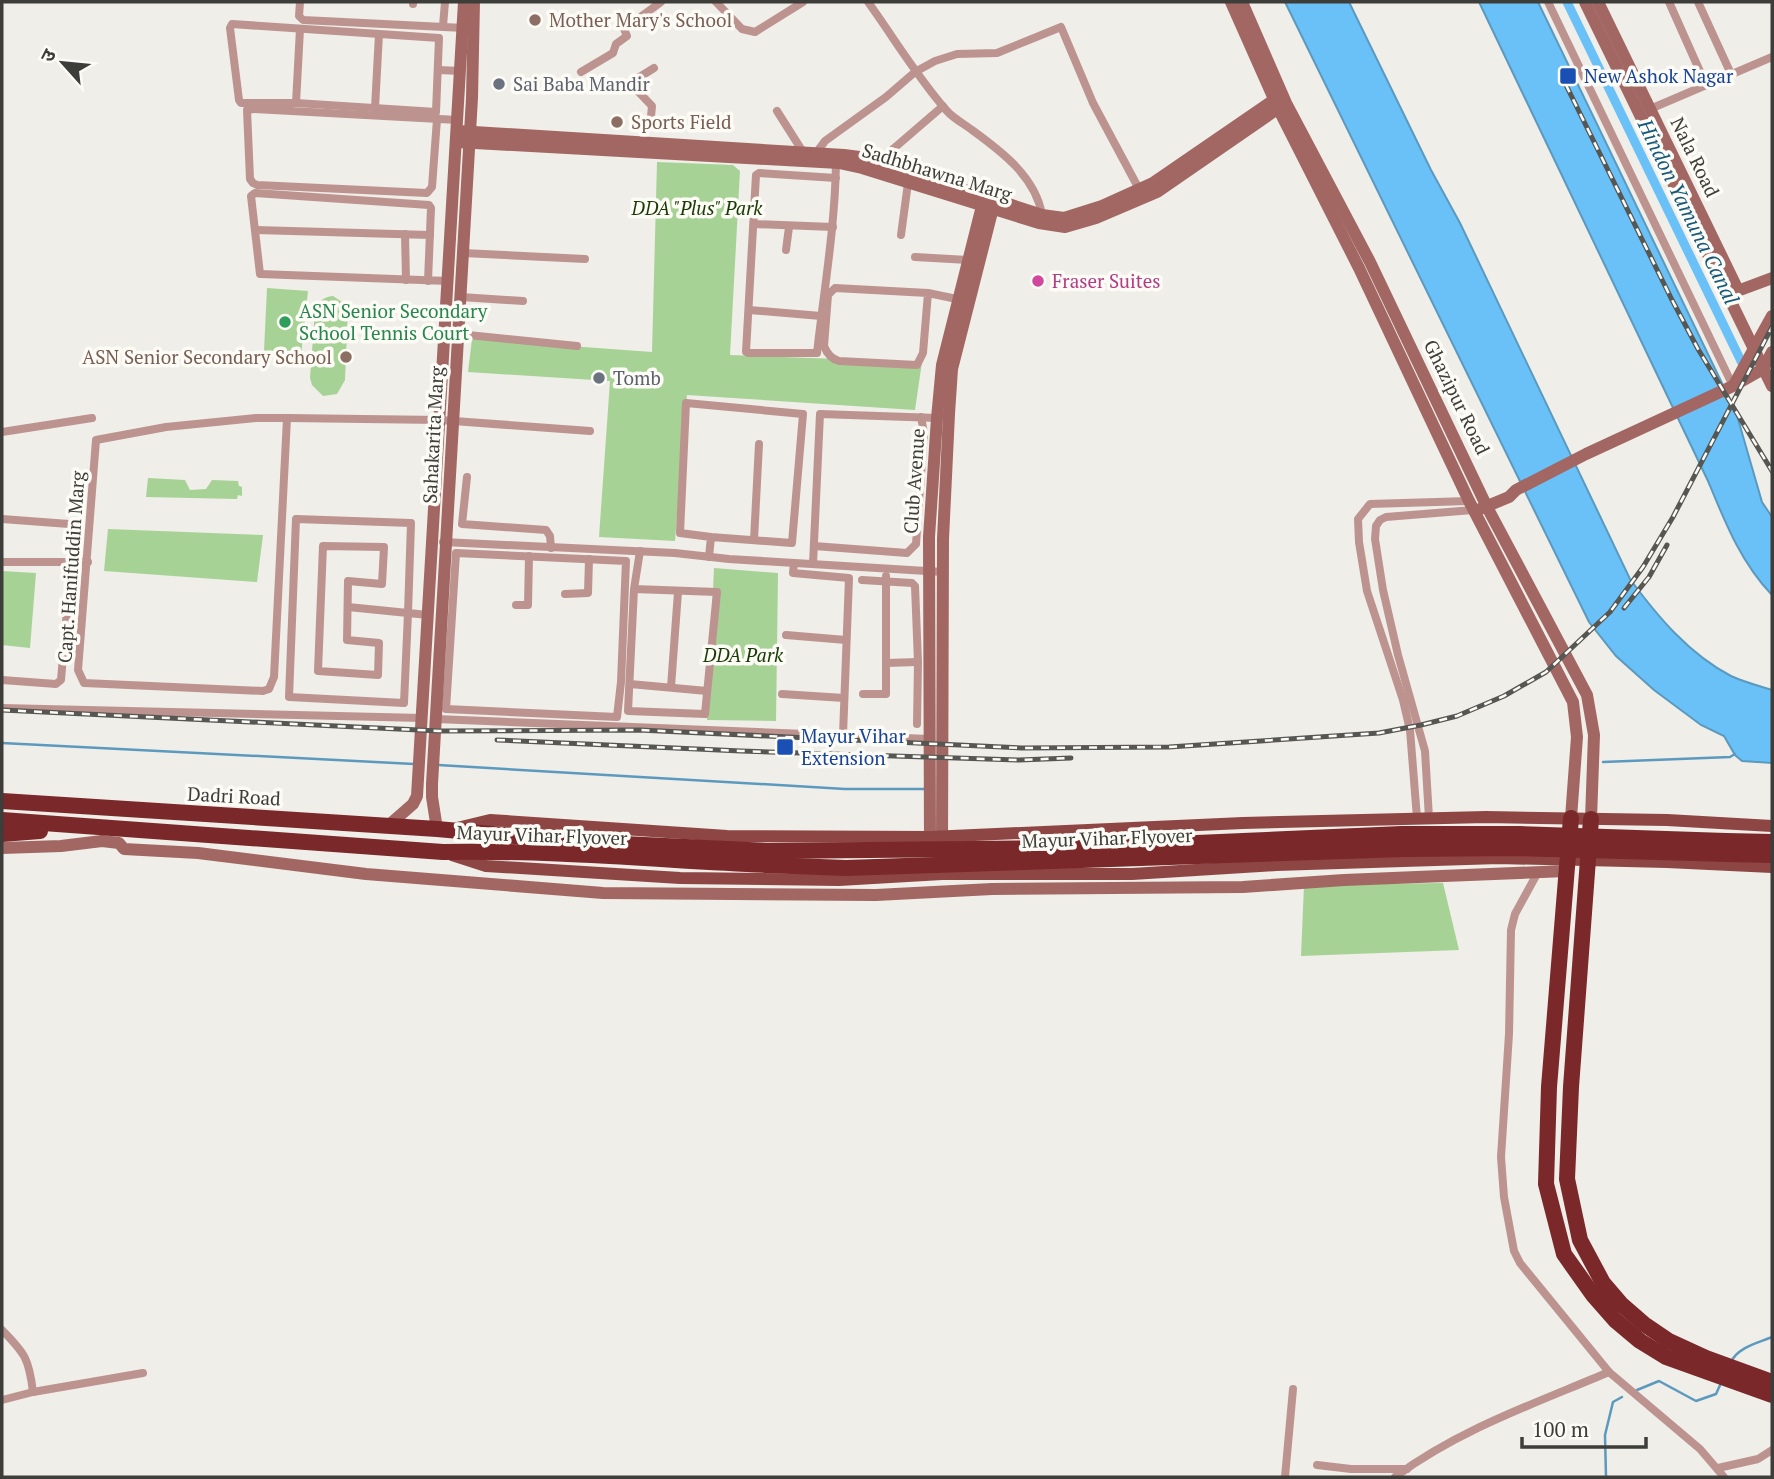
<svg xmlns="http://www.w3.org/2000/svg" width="1774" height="1479" font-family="'PT Serif','Noto Sans Devanagari',serif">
	<rect width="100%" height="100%" fill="#efeee8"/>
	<!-- green -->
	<g fill="#a7d295">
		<path d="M657 162 733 165 740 171 730 355 922 362 915 410 687 395 675 541 599 537 610 381 468 372 472 339 652 352Z"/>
		<path d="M267 288 308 291 301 355 264 351Z"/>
		<path d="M333 296 348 306 345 380 337 394 323 396 312 385 310 378 315 311C318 302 323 297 333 296Z"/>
		<path d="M148 478 185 480 190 490 206 489 212 480 238 481 239 486 242 487V496L238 495 237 499 146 497Z"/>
		<path d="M108 529 263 535 257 582 104 571Z"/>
		<path d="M714 568 778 573 776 721 707 720Z"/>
		<path d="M2 571 36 573 30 648 2 645Z"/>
		<path d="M1443 883 1459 950 1301 956 1304 885Z"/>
	</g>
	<!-- water -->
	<g fill="#69c1f7" stroke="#5c99be" stroke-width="2">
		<path d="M1285 2H1349L1431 170 1460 223 1630 579C1658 617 1689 654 1731 676 1744 682 1759 686 1772 690V763L1742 761 1735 755 1724 736 1701 725 1654 690 1616 656 1589 622Z"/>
		<path d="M1479 2H1538L1736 412 1762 502 1772 517V595C1741 563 1725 522 1708 481Z"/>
	</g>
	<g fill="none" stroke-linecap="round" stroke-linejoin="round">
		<!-- stream -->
		<g stroke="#5c99be" stroke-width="2.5">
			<path d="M2 743 414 764"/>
			<path d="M1603 762 1730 757 1735 754"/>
			<path d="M438 765 845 789H925"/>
			<path d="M1731 1362C1738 1347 1758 1343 1772 1337"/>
			<path d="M1637 1390 1659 1381 1696 1401 1716 1394 1721 1383"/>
			<path d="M1606 1477 1605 1435 1613 1402 1622 1397"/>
		</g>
		<!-- canal -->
		<path stroke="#69c1f7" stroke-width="9" d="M1567 2 1742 363"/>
		<!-- street -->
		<g stroke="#bd9390" stroke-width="8">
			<path d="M300 2 299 16 303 20 464 28"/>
			<path d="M716 2 742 29 755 32 803 2"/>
			<path d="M868 2C894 38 917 77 947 111 953 118 964 124 972 130 1001 151 1036 177 1042 215"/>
			<path d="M1548 2 1733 386"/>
			<path d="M1669 2 1706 85"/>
			<path d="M1698 2 1731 74"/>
			<path d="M413 4V2"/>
			<path d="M232 24 439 38 436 112 296 103H241L239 100 230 28Z"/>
			<path d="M443 26 445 2"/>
			<path d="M438 70 461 71"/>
			<path d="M581 72 613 53 616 44 627 36 624 29 661 2"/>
			<path d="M296 103 300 29"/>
			<path d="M375 108 379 34"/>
			<path d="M1650 109 1772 57"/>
			<path d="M777 111 803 152"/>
			<path d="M437 119 432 187 427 193 257 185 253 183 250 179 247 110 254 109 458 120"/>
			<path d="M650 127 652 106 630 83 654 68"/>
			<path d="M816 153 825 141 886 97 915 72 935 61 957 54 997 53 1061 27 1093 103 1139 189"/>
			<path d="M878 162 943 106"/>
			<path d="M836 178 759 173 756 175 746 352 748 353H817C824 290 835 227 836 163"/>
			<path d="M754 224 833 227"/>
			<path d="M256 230 430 235"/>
			<path d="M405 234 406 280"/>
			<path d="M901 235 908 183"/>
			<path d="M786 250 789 227"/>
			<path d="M463 253 585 259"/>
			<path d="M915 257 968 260"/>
			<path d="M428 281 431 208 429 205 255 193 251 196 260 274 448 281"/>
			<path d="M928 293 923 353 917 365 839 361C832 359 827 354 824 346L828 295 835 288 928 293 957 299"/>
			<path d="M461 297 523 301"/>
			<path d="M749 310 821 316"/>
			<path d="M458 334 577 346"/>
			<path d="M256 418H287L274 677 269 689 263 691 84 683 78 670 96 440 166 427Z"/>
			<path d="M287 418 440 420 590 431"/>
			<path d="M2 432 92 418"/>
			<path d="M467 477 462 524 546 530 550 536 551 548"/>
			<path d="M2 519 69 524 74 527 61 680 56 684 2 680"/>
			<path d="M754 540 759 444"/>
			<path d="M443 542 675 553 729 559 943 572"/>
			<path d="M323 546 384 547 382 584 348 581 347 640 379 643 378 675 318 671Z"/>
			<path d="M814 546 907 553 916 544 924 433 921 417"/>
			<path d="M456 553 626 561 621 682 617 717 446 709Z"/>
			<path d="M709 557 711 537 680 533 686 403 803 414 792 543 711 537"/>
			<path d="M2 562H88"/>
			<path d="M794 563 793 573 849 578 843 735"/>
			<path d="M813 564 820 414 937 418"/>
			<path d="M862 580 912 583 915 586 918 662 917 724"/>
			<path d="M634 589 717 592 705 714 628 711 634 589 640 551"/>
			<path d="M565 594 588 593 589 559"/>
			<path d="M516 605H528L529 556"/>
			<path d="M348 607 408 613 411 523 296 519 289 697 404 703 408 613 428 615"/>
			<path d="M786 635 846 640"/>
			<path d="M886 663 918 662"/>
			<path d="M630 684 707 691"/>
			<path d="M671 687 678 592"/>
			<path d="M782 694 844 698"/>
			<path d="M863 694H886V576"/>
			<path d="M2 708 422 718"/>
			<path d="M436 719 929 739"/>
			<path d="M1417 818 1410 730 1403 700 1367 591 1359 542 1358 519 1370 504 1469 501"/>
			<path d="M1429 818 1425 751 1398 655 1383 590 1375 539 1376 526 1380 520 1386 517 1473 510"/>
			<path d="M1538 872 1515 914 1511 930 1509 1034 1501 1157 1504 1197 1514 1251 1520 1263 1609 1372 1700 1449 1724 1477"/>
			<path d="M2 1330C25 1353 29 1359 33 1392"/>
			<path d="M2 1400 33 1392 143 1373"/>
			<path d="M1317 1465 1351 1469H1407"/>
			<path d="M1718 1468 1758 1459 1772 1450"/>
			<path d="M1285 1477 1293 1389"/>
			<path d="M1395 1477C1460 1429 1536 1403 1609 1372"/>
		</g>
		<!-- secondary -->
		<g stroke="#a36763" stroke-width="12">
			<path d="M1231 2 1278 108 1359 268 1469 501 1573 702 1577 737 1571 818"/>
			<path d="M1242 2 1286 103 1370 262 1487 507 1587 695 1594 735 1591 819"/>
			<path d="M1585 2 1772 386"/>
			<path d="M1598 2 1738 290"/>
			<path d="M458 131 844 155 867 158 1042 215 1064 218 1102 206 1153 183 1281 95"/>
			<path d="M457 142 839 163 862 168 1039 223 1065 227 1096 218 1157 192 1283 105"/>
			<path d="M1732 293 1772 278"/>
			<path d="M1734 385 1772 316"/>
			<path d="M1480 509 1509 497 1516 490 1586 454 1733 386 1763 369 1772 352"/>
			<path d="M389 825 413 804 417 796 464 2"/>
			<path d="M437 829 432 797V784L472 98 474 2"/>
			<path d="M942 845 943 539 949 414 952 369 994 204"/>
			<path d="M930 846 929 537 937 418 942 365 984 198"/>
			<path d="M2 848 61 846 102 841 119 843 124 849 198 853 366 874 603 893 876 895 992 889 1243 887 1344 880 1566 871"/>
		</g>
		<!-- primary -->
		<g stroke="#8e4644" stroke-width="12">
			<path d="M457 828 490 820 727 836 930 837 1243 823 1486 817 1667 820 1772 826"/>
			<path d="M452 855 486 866 680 878 839 880 942 874H1132L1276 865 1499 858 1667 862 1772 867"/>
		</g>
		<!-- highway -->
		<g stroke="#7a2829" stroke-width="16">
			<path d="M2 801 437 829 582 842 767 851"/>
			<path d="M1571 818 1549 1087 1546 1184 1564 1254 1593 1295 1615 1320 1640 1341 1666 1357 1772 1395"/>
			<path d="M1591 819 1571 1087 1567 1179 1580 1240 1603 1283 1621 1304 1644 1324 1669 1341 1706 1358 1772 1382"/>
			<path d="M2 820 443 852C551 850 659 860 767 865"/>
			<path d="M2 834 40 831"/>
			<path d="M1726 841 1772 842"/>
			<path d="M1728 854 1772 855"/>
		</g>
		<defs>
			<g id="rail">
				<path d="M1566 85 1671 298 1698 349 1772 471"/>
				<path d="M1624 608 1649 577 1667 545"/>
				<path d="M2 710 439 731 639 730 1022 748 1169 747 1379 733 1421 725 1457 716 1504 696 1546 672 1610 612 1643 567 1673 517 1772 327"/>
				<path d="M497 740 741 751 1019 760 1071 758"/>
			</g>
		</defs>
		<!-- rail casing -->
		<use href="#rail" stroke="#565653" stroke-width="5"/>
		<!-- rail -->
		<use href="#rail" stroke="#fcfbf5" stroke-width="2.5" stroke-dasharray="8" stroke-linecap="butt"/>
		<!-- highway-bridge -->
		<g stroke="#7a2829" stroke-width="16">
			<path d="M767 851 1080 848 1402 834H1519L1726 841"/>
			<path d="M767 865 846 868 1403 849 1519 848 1728 854"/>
		</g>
	</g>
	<!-- markers -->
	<g fill="#8d6e63" stroke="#fcfbf5" stroke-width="2.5">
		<circle cx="535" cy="20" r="7"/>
		<circle cx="617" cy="122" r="7"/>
		<circle cx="346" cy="357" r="7"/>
	</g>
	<g fill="#1a4fb4" stroke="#fcfbf5" stroke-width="2.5">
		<rect x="1559" y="67" width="18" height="18" rx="3.5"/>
		<rect x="776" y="738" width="18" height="18" rx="3.5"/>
	</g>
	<g fill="#6b7280" stroke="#fcfbf5" stroke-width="2.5">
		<circle cx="499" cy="84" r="7"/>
		<circle cx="599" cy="378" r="7"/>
	</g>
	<circle fill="#d1479c" stroke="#fcfbf5" stroke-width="2.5" cx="1038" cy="281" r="7"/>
	<circle fill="#2e9e5b" stroke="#fcfbf5" stroke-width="2.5" cx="285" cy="322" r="7"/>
	<g text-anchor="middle" stroke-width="7" stroke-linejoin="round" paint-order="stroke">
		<!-- education labels -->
		<g font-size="19" fill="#785e54" stroke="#fcfbf5" text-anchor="start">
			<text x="549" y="27">Mother Mary's School</text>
			<text x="631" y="129">Sports Field</text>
			<text x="332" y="364" text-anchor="end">ASN Senior Secondary School</text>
		</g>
		<!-- transit labels -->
		<g font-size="19" fill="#164399" stroke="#fcfbf5" text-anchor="start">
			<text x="1584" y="83">New Ashok Nagar</text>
			<text x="801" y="743">Mayur Vihar<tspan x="801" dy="22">Extension</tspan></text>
		</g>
		<!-- worship labels -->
		<g font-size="19" fill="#5b616d" stroke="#fcfbf5" text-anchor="start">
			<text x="513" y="91">Sai Baba Mandir</text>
			<text x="613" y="385">Tomb</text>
		</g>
		<!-- street labels -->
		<g font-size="19" fill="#3d3d3a" stroke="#fcfbf5">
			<text transform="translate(1695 157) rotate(64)" y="7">Nala Road</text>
			<text transform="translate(937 172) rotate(17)" y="7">Sadhbhawna Marg</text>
			<text transform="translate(1457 397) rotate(64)" y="7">Ghazipur Road</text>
			<text transform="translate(433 435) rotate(-87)" y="7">Sahakarita Marg</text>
			<text transform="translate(914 481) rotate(-86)" y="7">Club Avenue</text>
			<text transform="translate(71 567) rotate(-86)" y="7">Capt. Hanifuddin Marg</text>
			<text transform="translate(234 796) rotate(3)" y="7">Dadri Road</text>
			<text transform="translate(542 835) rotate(2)" y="7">Mayur Vihar Flyover</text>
			<text transform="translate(1107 838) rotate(-2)" y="7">Mayur Vihar Flyover</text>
		</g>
		<!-- park labels -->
		<g font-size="19" font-style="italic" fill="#193a05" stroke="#fcfbf5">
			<text x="697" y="215">DDA "Plus" Park</text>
			<text x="743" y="662">DDA Park</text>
		</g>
		<!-- hotel labels -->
		<g font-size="19" fill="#b23c85" stroke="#fcfbf5" text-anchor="start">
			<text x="1052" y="288">Fraser Suites</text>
		</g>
		<!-- leisure labels -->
		<g font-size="19" fill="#27864d" stroke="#fcfbf5" text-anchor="start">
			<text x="299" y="318">ASN Senior Secondary<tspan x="299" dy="22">School Tennis Court</tspan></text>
		</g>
		<!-- water labels -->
		<g font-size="21" font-style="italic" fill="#15587c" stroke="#fcfbf5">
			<text transform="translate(1688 212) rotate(64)" y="7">Hindon Yamuna Canal</text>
		</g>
	</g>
	<!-- border -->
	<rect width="1774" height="1479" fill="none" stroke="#3d3d3a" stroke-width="7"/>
	<!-- north arrow -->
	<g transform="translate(63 63) rotate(297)" stroke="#fcfbf5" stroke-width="5" paint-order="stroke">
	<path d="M0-5L12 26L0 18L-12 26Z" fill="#3d3d3a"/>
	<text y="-10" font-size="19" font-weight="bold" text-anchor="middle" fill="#3d3d3a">उ</text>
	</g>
	<!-- scale -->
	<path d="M1522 1437v10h124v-10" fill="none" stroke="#3d3d3a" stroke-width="3.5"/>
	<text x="1532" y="1437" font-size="21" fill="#3d3d3a" stroke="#fcfbf5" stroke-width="5" paint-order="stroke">100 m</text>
</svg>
